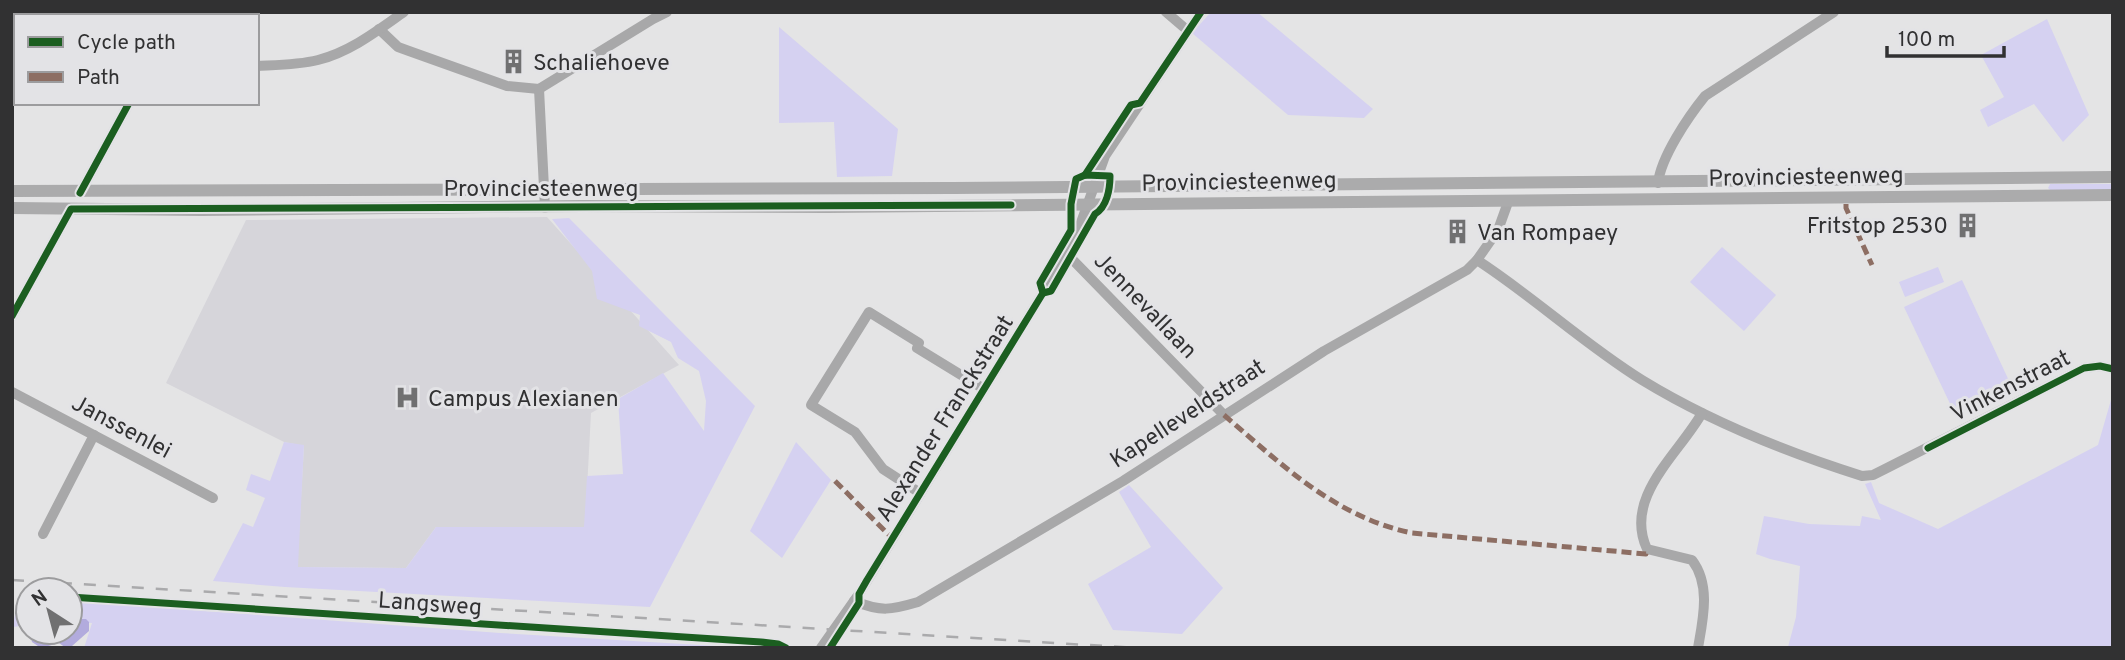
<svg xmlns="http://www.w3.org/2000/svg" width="2125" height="660" font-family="Overpass,sans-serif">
	<rect width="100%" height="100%" fill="#e4e4e5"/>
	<!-- built -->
	<path fill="#d6d5da" d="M547 217 679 365 591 413 585 527H436L406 568 297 567 304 446 284 442 166 383 246 220Z"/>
	<!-- green -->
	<g fill="#d5d1f1">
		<path d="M1211 12H1257L1373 109 1364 118 1288 115 1192 33Z"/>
		<path d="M2047 19 2089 115 2063 142 2034 104 1988 127 1980 110 2004 97 1981 55Z"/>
		<path d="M779 27 898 129 892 176 837 177 834 122 779 123Z"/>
		<path d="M2050 184H2113V190H2050L2048 188Z"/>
		<path d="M569 218 755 406 650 607 285 587 213 581 243 523 253 527 265 498 246 490 251 474 270 481 284 442 304 445 298 567 406 568 436 527H584L587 476 623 474 618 399 663 373 704 431 706 401 699 371 678 358 671 342 639 326 640 315 597 299 592 271 552 219Z"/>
		<path d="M1722 247 1776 295 1744 331 1690 282Z"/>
		<path d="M1938 267 1944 282 1905 297 1899 282Z"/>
		<path d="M1962 280 2011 385 1954 412 1904 307Z"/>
		<path d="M2113 393V648L1788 647 1796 617 1800 566 1770 559 1756 554 1764 516 1809 524 1860 526 1862 516 1881 520 1865 484 1871 482 1879 503 1938 529 2098 445Z"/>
		<path d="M796 442 831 480 782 558 750 531Z"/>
		<path d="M1129 485 1223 588 1182 634 1113 630 1088 584 1151 547 1119 492Z"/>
		<path d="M18 597 28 598V625L13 627Z"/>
		<path d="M70 601 500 633 750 648H84L92 623 70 622Z"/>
	</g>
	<!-- water -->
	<path fill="#b2abdd" d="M74 619H86L89 622V631L72 646 66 648 59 643 41 648 32 642 30 632H41L45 636C55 639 60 632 70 632V622Z"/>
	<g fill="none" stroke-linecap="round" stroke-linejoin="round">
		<!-- minor -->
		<g stroke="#a8a8a9" stroke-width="10">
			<path d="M159 12 162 16"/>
			<path d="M1166 12 1187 30"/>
			<path d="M176 16 181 12"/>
			<path d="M379 29 398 47 409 51 507 86 539 89 653 19 667 12"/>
			<path d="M257 66C277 65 298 65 318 60 350 52 377 31 404 12"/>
			<path d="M539 89 545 208"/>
			<path d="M1658 183C1661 157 1688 117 1705 96L1834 12"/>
			<path d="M80 193 129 103"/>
			<path d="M1067 254 1224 415"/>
			<path d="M1477 260C1534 297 1584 344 1642 380 1709 421 1786 452 1862 476L1873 475 1885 469 2084 368 2100 366 2113 369"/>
			<path d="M12 316 71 209"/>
			<path d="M12 392 213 498"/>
			<path d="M920 493 883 469 855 432 811 405 869 312 919 343 917 348 984 389"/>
			<path d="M43 534 94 435"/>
			<path d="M854 601C881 612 891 610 918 602L1123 481 1324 351 1467 270 1477 260 1498 230 1507 205 1506 200"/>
			<path d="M821 648 859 594 1074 242 1105 156 1201 12"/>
			<path d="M1698 648C1703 619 1711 585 1692 560L1647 549C1623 497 1679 454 1702 413"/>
		</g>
		<!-- major -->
		<g stroke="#ababac" stroke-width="12">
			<path d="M12 191 953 188 2113 177"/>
			<path d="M12 208 201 210 581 206 826 207 2113 195"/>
		</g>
		<!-- rail -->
		<path stroke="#aaaaac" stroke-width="2.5" stroke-dasharray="12 12" stroke-linecap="butt" d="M12 580 1138 648"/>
		<!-- quiet -->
		<g stroke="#8d6e63" stroke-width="5" stroke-dasharray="10 5" stroke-linecap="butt">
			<path d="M1846 204V208L1872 265"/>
			<path d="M1224 415C1281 464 1335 517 1412 533L1646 554 1647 549"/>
			<path d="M835 481 892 538"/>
		</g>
		<defs>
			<g id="cycleway">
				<path d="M1085 175 1110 176C1110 189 1107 207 1095 214L1051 291 1043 293 1040 283 1071 230V204L1076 179Z"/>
				<path d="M1085 175 1131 105 1140 103 1201 12"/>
				<path d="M80 193 129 103"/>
				<path d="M12 316 71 209 1011 205"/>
				<path d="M1928 448 2084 368 2100 366 2113 369"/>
				<path d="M70 597 761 642 778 644 786 648"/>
				<path d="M830 648 859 603V594L867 580 1043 293"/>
			</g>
		</defs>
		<!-- cycleway casing -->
		<use href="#cycleway" stroke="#e3e3e6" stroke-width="11"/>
		<!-- cycleway -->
		<use href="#cycleway" stroke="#1b5e20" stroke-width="7"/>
	</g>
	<!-- icons -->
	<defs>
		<symbol id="building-bare" viewBox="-9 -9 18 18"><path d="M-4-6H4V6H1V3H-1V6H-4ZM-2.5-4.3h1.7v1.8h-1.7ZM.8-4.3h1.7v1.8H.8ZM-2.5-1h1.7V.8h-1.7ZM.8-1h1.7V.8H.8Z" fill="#707071" stroke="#e3e3e6" stroke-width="2.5" paint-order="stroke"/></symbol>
		<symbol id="hospital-bare" viewBox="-9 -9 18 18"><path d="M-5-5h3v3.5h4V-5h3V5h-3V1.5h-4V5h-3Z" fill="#707071" stroke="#e3e3e6" stroke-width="2.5" paint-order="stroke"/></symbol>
	</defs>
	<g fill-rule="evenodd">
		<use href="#building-bare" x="496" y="44" width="35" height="35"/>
		<use href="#building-bare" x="1950" y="208" width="35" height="35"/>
		<use href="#building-bare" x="1440" y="214" width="35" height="35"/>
		<use href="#hospital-bare" x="390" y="380" width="35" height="35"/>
	</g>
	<g text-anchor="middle" stroke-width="6" stroke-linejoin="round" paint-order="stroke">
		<!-- poi labels -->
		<g font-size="23" fill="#313132" stroke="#e3e3e6" text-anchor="start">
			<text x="533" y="70">Schaliehoeve</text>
			<text x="1948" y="233" text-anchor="end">Fritstop 2530</text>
			<text x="1477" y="240">Van Rompaey</text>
			<text x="428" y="406">Campus Alexianen</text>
		</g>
		<!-- street labels -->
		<g font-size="23" fill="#313132" stroke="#e3e3e6">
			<text transform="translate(1806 176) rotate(-1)" y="8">Provinciesteenweg</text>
			<text transform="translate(1239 181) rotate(-1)" y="8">Provinciesteenweg</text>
			<text x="541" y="196">Provinciesteenweg</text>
			<text transform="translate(1146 305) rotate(46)" y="8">Jennevallaan</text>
			<text transform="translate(2010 385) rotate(-27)" y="8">Vinkenstraat</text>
			<text transform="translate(1187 413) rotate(-33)" y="8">Kapelleveldstraat</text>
			<text transform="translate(944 418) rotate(-58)" y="8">Alexander Franckstraat</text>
			<text transform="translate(122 426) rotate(28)" y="8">Janssenlei</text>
			<text transform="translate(430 603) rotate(4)" y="8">Langsweg</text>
		</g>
	</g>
	<!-- border -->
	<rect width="2125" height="660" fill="none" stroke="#313132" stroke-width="28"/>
	<!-- legend -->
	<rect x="14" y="14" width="245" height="91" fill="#e3e3e6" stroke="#9c9c9e" stroke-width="2"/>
	<rect x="28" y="37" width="35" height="10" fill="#1b5e20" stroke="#9c9c9e" stroke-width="2"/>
	<text x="77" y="49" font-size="21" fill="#313132">Cycle path</text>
	<rect x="28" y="72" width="35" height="10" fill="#8d6e63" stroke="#9c9c9e" stroke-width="2"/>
	<text x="77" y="84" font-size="21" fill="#313132">Path</text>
	<!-- north arrow -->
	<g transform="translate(49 611) rotate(324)"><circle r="33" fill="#e3e3e6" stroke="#9c9c9e" stroke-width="2"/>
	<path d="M0-5L12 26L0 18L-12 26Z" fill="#707071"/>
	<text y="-10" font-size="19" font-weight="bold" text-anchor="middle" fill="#313132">N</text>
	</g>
	<!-- scale -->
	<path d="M1887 46v10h117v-10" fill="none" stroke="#313132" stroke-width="3.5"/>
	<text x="1898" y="46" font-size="21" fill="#313132" stroke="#e3e3e6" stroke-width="5" paint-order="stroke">100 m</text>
</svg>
